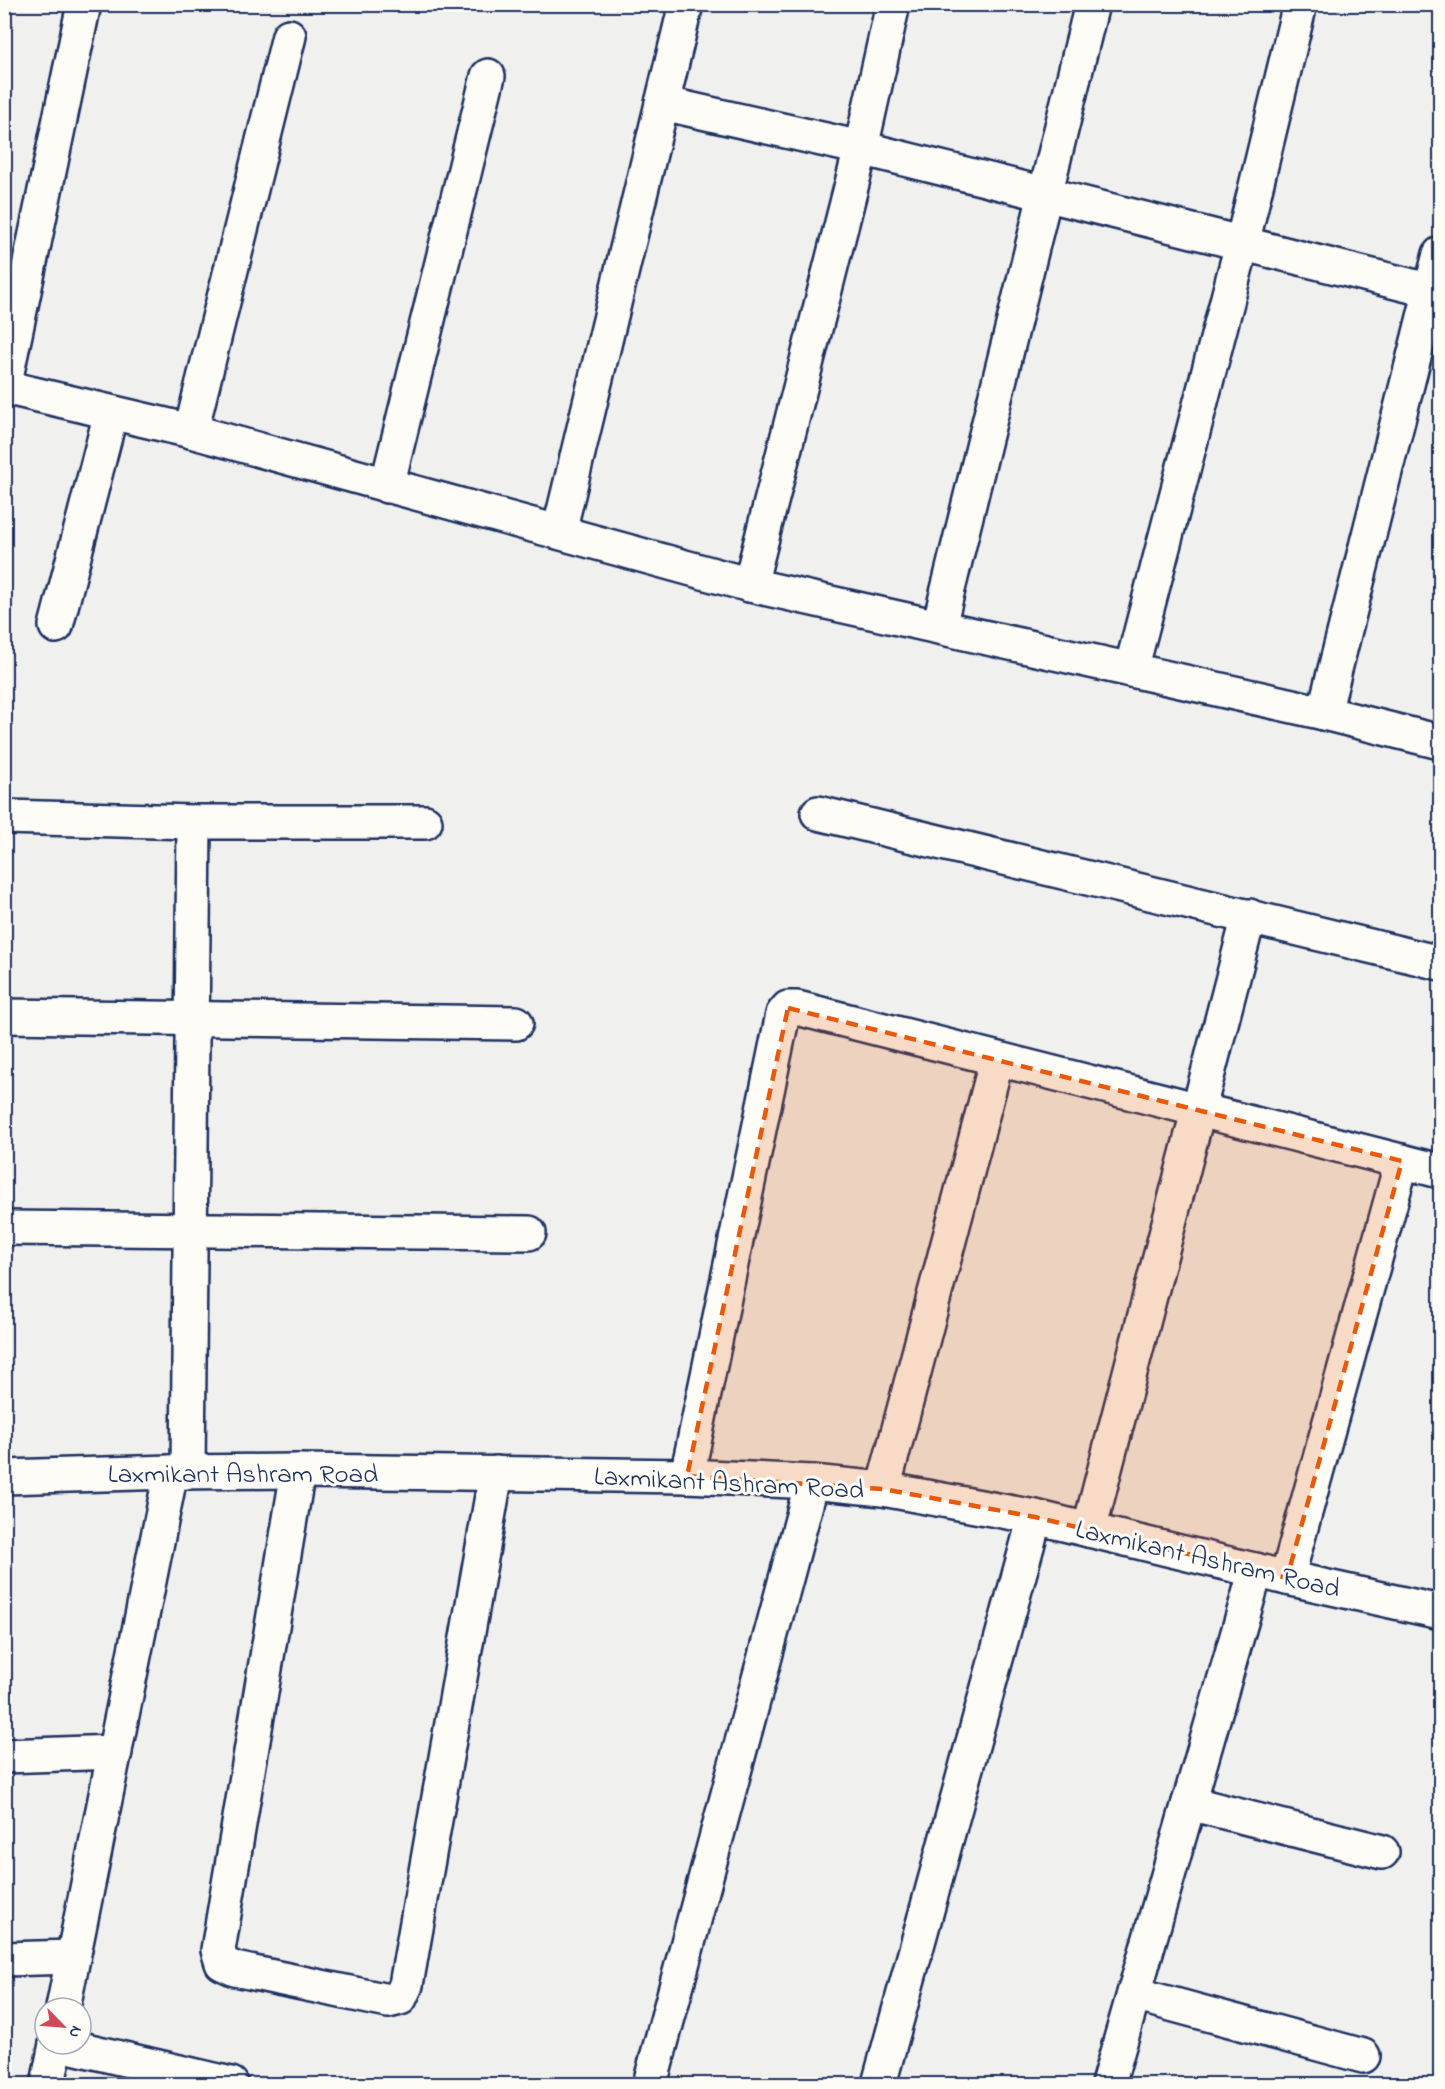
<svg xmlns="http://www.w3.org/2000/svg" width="1445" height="2089" font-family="'Indie Flower',sans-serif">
	<rect width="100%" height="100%" fill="#f0f0ee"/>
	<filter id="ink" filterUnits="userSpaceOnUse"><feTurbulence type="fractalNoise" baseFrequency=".0167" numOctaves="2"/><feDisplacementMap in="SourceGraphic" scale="12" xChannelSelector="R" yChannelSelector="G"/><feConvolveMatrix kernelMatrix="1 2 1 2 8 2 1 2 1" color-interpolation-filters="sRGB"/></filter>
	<g filter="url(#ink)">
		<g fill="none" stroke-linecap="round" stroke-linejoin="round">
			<defs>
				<g id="minor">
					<path d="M662 103 861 148 1440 293"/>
					<path d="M4 387 191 431 750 585 1324 713 1440 742"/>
					<path d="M4 387 84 4"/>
					<path d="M191 431 289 36"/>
					<path d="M387 486 488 76"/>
					<path d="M559 532 686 4"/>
					<path d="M750 585 861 148 893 4"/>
					<path d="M56 626 111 413"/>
					<path d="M939 626 1092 4"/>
					<path d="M1131 670 1242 244 1300 4"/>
					<path d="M1324 713 1440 254"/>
					<path d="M818 813 1440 963"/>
					<path d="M4 817 194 822H425"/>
					<path d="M4 1016 516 1023"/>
					<path d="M4 1228 529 1233"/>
					<path d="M298 1471 218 1950 222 1963 235 1969 388 2001 400 1998 406 1985 496 1473"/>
					<path d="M188 1472 194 822"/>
					<path d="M687 1476 783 1014 788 1008H797L1440 1171"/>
					<path d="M883 1489 997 1059"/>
					<path d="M1089 1530 1249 916"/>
					<path d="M1287 1578 1402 1161"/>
					<path d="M4 1756 115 1752"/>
					<path d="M1189 1803 1382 1852"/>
					<path d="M4 1959 73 1957"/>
					<path d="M1134 1994 1363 2056"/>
					<path d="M63 2008 171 1472"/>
					<path d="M60 2044 231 2084"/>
					<path d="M48 2084 56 2044"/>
					<path d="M650 2084 812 1482"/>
					<path d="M879 2084 1035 1517"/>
					<path d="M1108 2084 1256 1570"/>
				</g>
				<path id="tertiary" d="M4 1477 171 1472 298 1471 687 1476 812 1482 883 1489 1035 1517 1287 1578 1440 1612"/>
			</defs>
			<!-- minor casing -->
			<use href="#minor" stroke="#1b2f5e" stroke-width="38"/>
			<!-- tertiary casing -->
			<use href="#tertiary" stroke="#1b2f5e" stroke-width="38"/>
			<!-- minor -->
			<use href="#minor" stroke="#fdfcf7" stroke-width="33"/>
			<!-- tertiary -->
			<use href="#tertiary" stroke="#fdfcf7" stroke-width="33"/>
		</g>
	</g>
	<!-- marked area -->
	<path fill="#e8590c" fill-opacity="0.2" stroke="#e8590c" stroke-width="4.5" stroke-dasharray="12 8" stroke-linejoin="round" d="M788 1008 1402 1161 1287 1578 1035 1517 883 1489 687 1476Z"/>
	<g text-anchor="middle" stroke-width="6" stroke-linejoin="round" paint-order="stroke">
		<!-- street labels -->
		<g font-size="27" fill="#1b2f5e" stroke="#fdfcf7">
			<text x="243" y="1482">Laxmikant Ashram Road</text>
			<text transform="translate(729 1482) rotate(3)" y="9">Laxmikant Ashram Road</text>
			<text transform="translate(1208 1558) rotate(13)" y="9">Laxmikant Ashram Road</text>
		</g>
	</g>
	<!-- margin -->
	<rect width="1445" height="2089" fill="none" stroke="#fdfcf7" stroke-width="24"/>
	<rect x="12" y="12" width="1421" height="2065" fill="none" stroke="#1b2f5e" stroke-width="2" filter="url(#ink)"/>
	<!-- north arrow -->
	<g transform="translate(63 2026) rotate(115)"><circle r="28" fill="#fdfcf7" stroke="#a3aaba" stroke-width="1.5"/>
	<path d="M0-4.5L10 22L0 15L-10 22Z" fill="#d1495b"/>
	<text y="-9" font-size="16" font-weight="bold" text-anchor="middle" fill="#1b2f5e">N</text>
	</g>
</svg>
